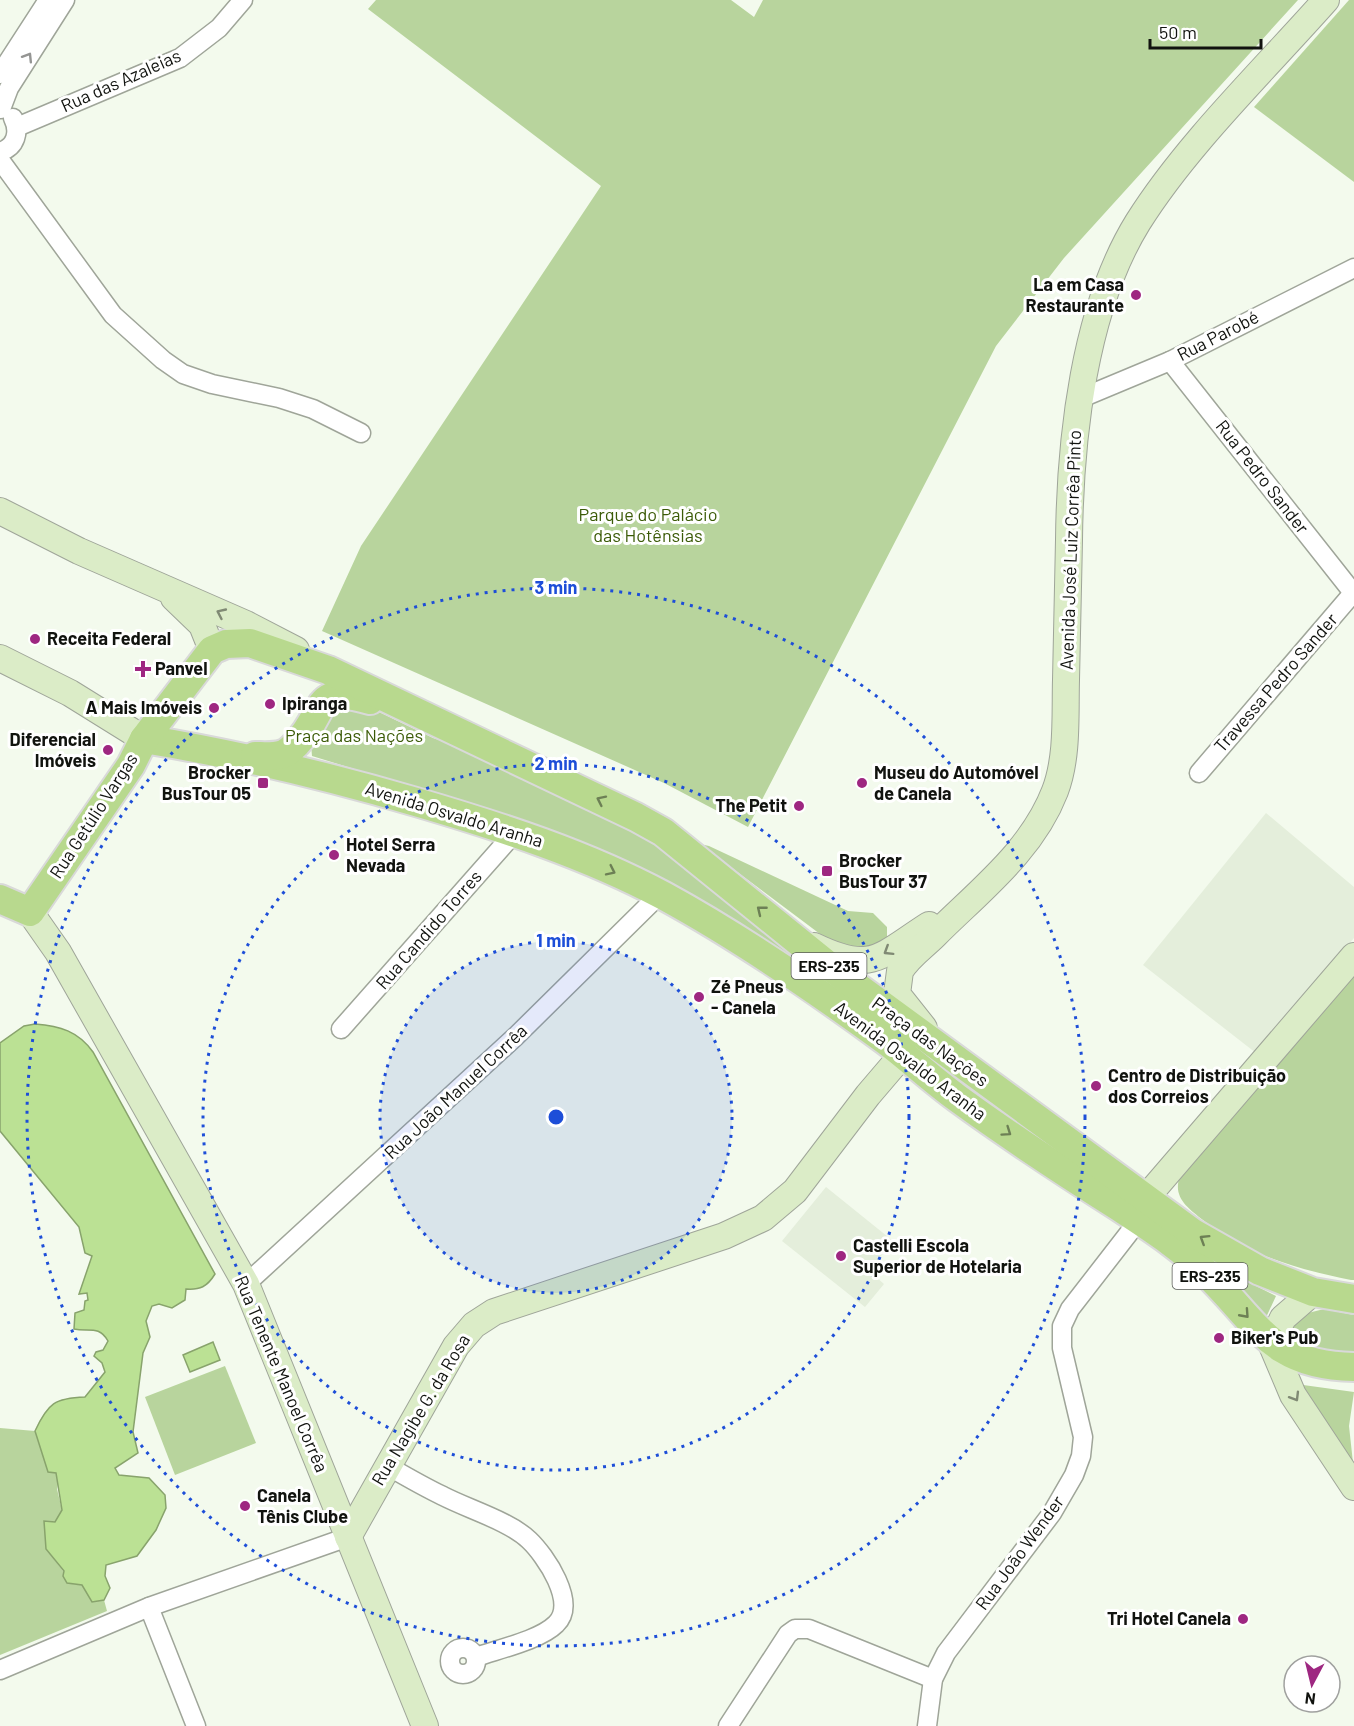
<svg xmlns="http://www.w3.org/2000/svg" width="1354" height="1726" font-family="Barlow,sans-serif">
	<rect width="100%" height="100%" fill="#f3faed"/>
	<!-- built -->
	<g fill="#e4eedb">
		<path d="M1266 813 1354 887V938L1256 1053 1143 965Z"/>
		<path d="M826 1187 893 1241 869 1271 884 1284 865 1307 782 1241Z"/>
	</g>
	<!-- green -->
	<g fill="#b8d49d">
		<path d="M376 0H731L754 17 763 0H1298L1064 258 996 346 748 827 664 783 322 631 361 546 601 186 368 9Z"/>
		<path d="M1349 0H1354V182L1254 107Z"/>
		<path d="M354 700 433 738 484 755 627 822 894 1027 481 808 312 756 311 744 334 703Z"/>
		<path d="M700 844 709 846 848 911 873 913 887 927V940L873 948 836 946Z"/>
		<path d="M1354 975V1280H1351C1297 1269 1247 1255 1203 1220 1188 1208 1172 1197 1180 1176Z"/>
		<path d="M1097 1178 1246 1281 1276 1296 1263 1324Z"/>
		<path d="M1324 1309 1354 1315V1356L1326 1355 1290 1337 1288 1331 1300 1315Z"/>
		<path d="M225 1366 256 1443 175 1475 145 1397Z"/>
		<path d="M1296 1384 1354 1392 1349 1426 1354 1472Z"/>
		<path d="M0 1428 35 1431 59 1478 57 1489 62 1510 55 1522 49 1521 46 1549 73 1584 82 1585 92 1602 104 1600 107 1611 0 1655Z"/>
	</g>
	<!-- water -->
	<g fill="#bbe194" stroke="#88a36c" stroke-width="1.5">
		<path d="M35 1024C60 1026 78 1031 93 1052L215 1274C207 1287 200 1290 186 1289L185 1300 172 1308 159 1304 152 1306 146 1321 150 1337 143 1353 133 1432 138 1453 115 1468 119 1475 149 1478 165 1495 166 1508 156 1530 137 1556 106 1565 105 1576 110 1588 104 1600 92 1602 82 1585 67 1583 63 1576 64 1571 46 1549 44 1521 55 1522 62 1510 56 1473 48 1472 35 1431C48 1403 55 1398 85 1397L105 1372 102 1363 94 1356 96 1352 103 1350 108 1341C99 1325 89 1332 74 1329L75 1313 84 1310 85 1301 88 1300 87 1293 79 1294 92 1256 85 1253 79 1227 0 1131V1043L24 1026Z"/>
		<path d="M213 1342 220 1360 190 1372 183 1355Z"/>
	</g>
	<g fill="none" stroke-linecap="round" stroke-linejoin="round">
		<defs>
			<g id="street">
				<path d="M0 74 48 0"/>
				<path d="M1 109 9 88 65 0"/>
				<path d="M17 127 180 58 219 28 243 0"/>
				<path d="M0 152C16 147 20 132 13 118"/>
				<path d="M0 160 113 315 163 360 183 374 212 384 279 398 313 409 361 433"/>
				<path d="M1170 361 1354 594"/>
				<path d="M1079 399 1170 361 1354 268"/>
				<path d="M1199 773 1353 593"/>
				<path d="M341 1029 516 831"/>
				<path d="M246 1284 515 1037 660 894"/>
				<path d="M386 1465C405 1476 424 1487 443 1496 468 1509 509 1521 529 1540 545 1555 578 1603 556 1624 540 1640 499 1649 476 1657"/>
				<path d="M149 1607 196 1726"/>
				<circle cx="463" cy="1661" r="13"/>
				<path d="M0 1670 149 1607 348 1537"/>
				<path d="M728 1726 788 1634 795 1629H809L933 1679"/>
				<path d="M927 1726 933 1679 946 1653 1052 1513 1074 1475 1081 1456 1083 1437 1062 1348V1326L1070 1309 1139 1220"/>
			</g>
			<g id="secondary">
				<path d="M0 511 79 551 246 624 296 650"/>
				<path d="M174 598 202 625 212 650"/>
				<path d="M0 658 70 693 144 739"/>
				<path d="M30 912 58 952 246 1284 425 1726"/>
				<path d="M814 946C872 974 879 957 929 925"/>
				<path d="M924 1028 897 994 900 971C908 957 923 947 935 935 979 891 1032 851 1055 791 1068 757 1065 715 1066 680 1067 633 1068 587 1069 540 1070 439 1084 309 1138 222 1187 144 1265 69 1326 0"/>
				<path d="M1145 1199 1354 956"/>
				<path d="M1313 1292 1283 1318 1271 1343 1293 1395 1354 1487"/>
				<path d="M348 1537 456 1346 474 1325 494 1312 724 1236 763 1218 795 1191 868 1095 903 1054"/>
			</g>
			<g id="primary">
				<path d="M144 739C236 754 327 776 416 802 501 827 585 854 664 896 741 938 815 989 886 1041 910 1059 932 1080 957 1098 1009 1136 1064 1172 1119 1207 1148 1226 1178 1245 1203 1270 1257 1321 1269 1366 1354 1367"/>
				<path d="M255 756C264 756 275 757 283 754 289 752 293 747 297 743 328 710 311 684 370 700"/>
				<path d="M0 899 30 912 131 765 144 739 212 650 226 644 250 643 328 670 636 817 663 832 830 967 1193 1233 1260 1271 1313 1292 1354 1299"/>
			</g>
		</defs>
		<!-- street casing -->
		<use href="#street" stroke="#9fa599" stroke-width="21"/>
		<!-- secondary casing -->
		<use href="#secondary" stroke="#9fa599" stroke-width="28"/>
		<!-- primary casing -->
		<use href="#primary" stroke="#d9d9d9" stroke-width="32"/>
		<!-- street -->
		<use href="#street" stroke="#fff" stroke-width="18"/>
		<!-- secondary -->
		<use href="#secondary" stroke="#dbecc7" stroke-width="26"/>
		<!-- primary -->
		<use href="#primary" stroke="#b8d98e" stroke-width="28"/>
	</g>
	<!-- one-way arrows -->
	<defs><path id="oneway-chevron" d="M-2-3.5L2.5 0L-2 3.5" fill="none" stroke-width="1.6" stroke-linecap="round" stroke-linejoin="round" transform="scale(1.5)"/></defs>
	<use stroke="#949593" href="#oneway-chevron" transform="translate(28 57) rotate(-58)"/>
	<g stroke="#808a74">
		<use href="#oneway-chevron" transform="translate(221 613) rotate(-155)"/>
		<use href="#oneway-chevron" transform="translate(888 951) rotate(148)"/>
		<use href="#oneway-chevron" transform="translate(1295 1397) rotate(59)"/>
	</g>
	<g stroke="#6d8055">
		<use href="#oneway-chevron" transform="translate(601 800) rotate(-154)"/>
		<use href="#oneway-chevron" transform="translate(611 871) rotate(26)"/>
		<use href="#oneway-chevron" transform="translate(761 910) rotate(-141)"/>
		<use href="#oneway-chevron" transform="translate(1007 1132) rotate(35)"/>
		<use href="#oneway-chevron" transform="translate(1204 1239) rotate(-148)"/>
		<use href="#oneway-chevron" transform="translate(1245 1314) rotate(48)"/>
	</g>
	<!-- distance rings -->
	<circle cx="556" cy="1117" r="176" fill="#1d4ed8" fill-opacity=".12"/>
	<g fill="none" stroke="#1d4ed8" stroke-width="3" stroke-dasharray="3 6">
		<circle cx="556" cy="1117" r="176"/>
		<circle cx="556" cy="1117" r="353"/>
		<circle cx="556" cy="1117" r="529"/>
	</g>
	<!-- markers -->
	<g fill="#9e2781" stroke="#fff" stroke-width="2">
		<circle cx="1136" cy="295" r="6"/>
		<circle cx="35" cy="639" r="6"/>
		<path d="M140 660h6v6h6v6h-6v6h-6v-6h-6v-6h6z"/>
		<circle cx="270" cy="704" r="6"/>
		<circle cx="214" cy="708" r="6"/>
		<circle cx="108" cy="750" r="6"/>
		<rect x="257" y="777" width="12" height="12" rx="3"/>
		<circle cx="862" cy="783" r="6"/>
		<circle cx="799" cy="806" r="6"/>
		<circle cx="334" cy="855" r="6"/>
		<rect x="821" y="865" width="12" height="12" rx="3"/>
		<circle cx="699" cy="997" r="6"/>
		<circle cx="1096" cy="1086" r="6"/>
		<circle cx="841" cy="1256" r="6"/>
		<circle cx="1219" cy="1338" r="6"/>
		<circle cx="245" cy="1506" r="6"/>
		<circle cx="1243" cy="1619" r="6"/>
	</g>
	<g text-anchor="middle" stroke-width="6" stroke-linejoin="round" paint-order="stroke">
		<!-- shield labels -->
		<g fill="#fff" stroke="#585a57" stroke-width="1.5">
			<rect x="791.5" y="953" width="75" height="26" rx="4.5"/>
			<rect x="1172.5" y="1263" width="75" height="26" rx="4.5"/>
		</g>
		<g font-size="16" font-weight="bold" fill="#11130f">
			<text x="829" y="972">ERS-235</text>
			<text x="1210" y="1282">ERS-235</text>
		</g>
		<!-- street labels -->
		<g font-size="18" fill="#11130f" stroke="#fff">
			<text transform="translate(121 81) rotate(-24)" y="6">Rua das Azaleias</text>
			<text transform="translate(1218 336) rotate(-27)" y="6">Rua Parobé</text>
			<text transform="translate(1262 477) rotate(52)" y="6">Rua Pedro Sander</text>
			<text transform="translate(1071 550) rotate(-88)" y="6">Avenida José Luiz Corrêa Pinto</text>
			<text transform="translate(1276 683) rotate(-49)" y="6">Travessa Pedro Sander</text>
			<text transform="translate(454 815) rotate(17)" y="6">Avenida Osvaldo Aranha</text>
			<text transform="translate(94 816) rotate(-57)" y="6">Rua Getúlio Vargas</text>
			<text transform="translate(429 930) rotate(-49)" y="6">Rua Candido Torres</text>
			<text transform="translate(930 1042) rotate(36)" y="6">Praça das Nações</text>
			<text transform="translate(910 1061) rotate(37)" y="6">Avenida Osvaldo Aranha</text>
			<text transform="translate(456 1092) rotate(-43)" y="6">Rua João Manuel Corrêa</text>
			<text transform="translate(281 1374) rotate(67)" y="6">Rua Tenente Manoel Corrêa</text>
			<text transform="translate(421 1410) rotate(-59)" y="6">Rua Nagibe G. da Rosa</text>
			<text transform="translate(1020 1553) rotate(-54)" y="6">Rua João Wender</text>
		</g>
		<!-- poi labels -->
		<g font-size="18" font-weight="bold" fill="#11130f" stroke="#fff" text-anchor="start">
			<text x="1124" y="291" text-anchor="end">La em Casa<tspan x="1124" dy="21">Restaurante</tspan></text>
			<text x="47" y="645">Receita Federal</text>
			<text x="155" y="675">Panvel</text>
			<text x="282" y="710">Ipiranga</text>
			<text x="202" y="714" text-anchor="end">A Mais Imóveis</text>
			<text x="96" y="746" text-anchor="end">Diferencial<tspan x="96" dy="21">Imóveis</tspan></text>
			<text x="251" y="779" text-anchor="end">Brocker<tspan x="251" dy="21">BusTour 05</tspan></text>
			<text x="874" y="779">Museu do Automóvel<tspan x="874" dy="21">de Canela</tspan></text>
			<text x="787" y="812" text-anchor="end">The Petit</text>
			<text x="346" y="851">Hotel Serra<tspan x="346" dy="21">Nevada</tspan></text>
			<text x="839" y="867">Brocker<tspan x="839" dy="21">BusTour 37</tspan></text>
			<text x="711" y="993">Zé Pneus<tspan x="711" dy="21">- Canela</tspan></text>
			<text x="1108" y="1082">Centro de Distribuição<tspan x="1108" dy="21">dos Correios</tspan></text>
			<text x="853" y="1252">Castelli Escola<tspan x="853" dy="21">Superior de Hotelaria</tspan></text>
			<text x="1231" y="1344">Biker's Pub</text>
			<text x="257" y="1502">Canela<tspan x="257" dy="21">Tênis Clube</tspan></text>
			<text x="1231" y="1625" text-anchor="end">Tri Hotel Canela</text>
		</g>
		<!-- park labels -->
		<g font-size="18" fill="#3b5b07" stroke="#fff">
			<text x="648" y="521">Parque do Palácio<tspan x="648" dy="21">das Hotênsias</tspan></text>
			<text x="354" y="742">Praça das Nações</text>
		</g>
	</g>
	<circle cx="556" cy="1117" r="9" fill="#1d4ed8" stroke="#fff" stroke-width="3"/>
	<g font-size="18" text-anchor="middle" font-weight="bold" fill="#1d4ed8" stroke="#fff" stroke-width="6" stroke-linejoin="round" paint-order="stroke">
		<text x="556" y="594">3 min</text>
		<text x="556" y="770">2 min</text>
		<text x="556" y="947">1 min</text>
	</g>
	<!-- north arrow -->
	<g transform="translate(1312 1684) rotate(187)"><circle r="28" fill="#ffffff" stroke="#a0a19f" stroke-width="1.5"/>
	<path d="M0-4.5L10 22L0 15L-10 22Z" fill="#9e2781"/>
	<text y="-9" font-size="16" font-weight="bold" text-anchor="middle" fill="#11130f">N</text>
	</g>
	<!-- scale -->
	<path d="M1150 39v9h111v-9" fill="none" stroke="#11130f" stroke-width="3"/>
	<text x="1159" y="39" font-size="18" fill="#11130f" stroke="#ffffff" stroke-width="4.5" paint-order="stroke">50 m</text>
</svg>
